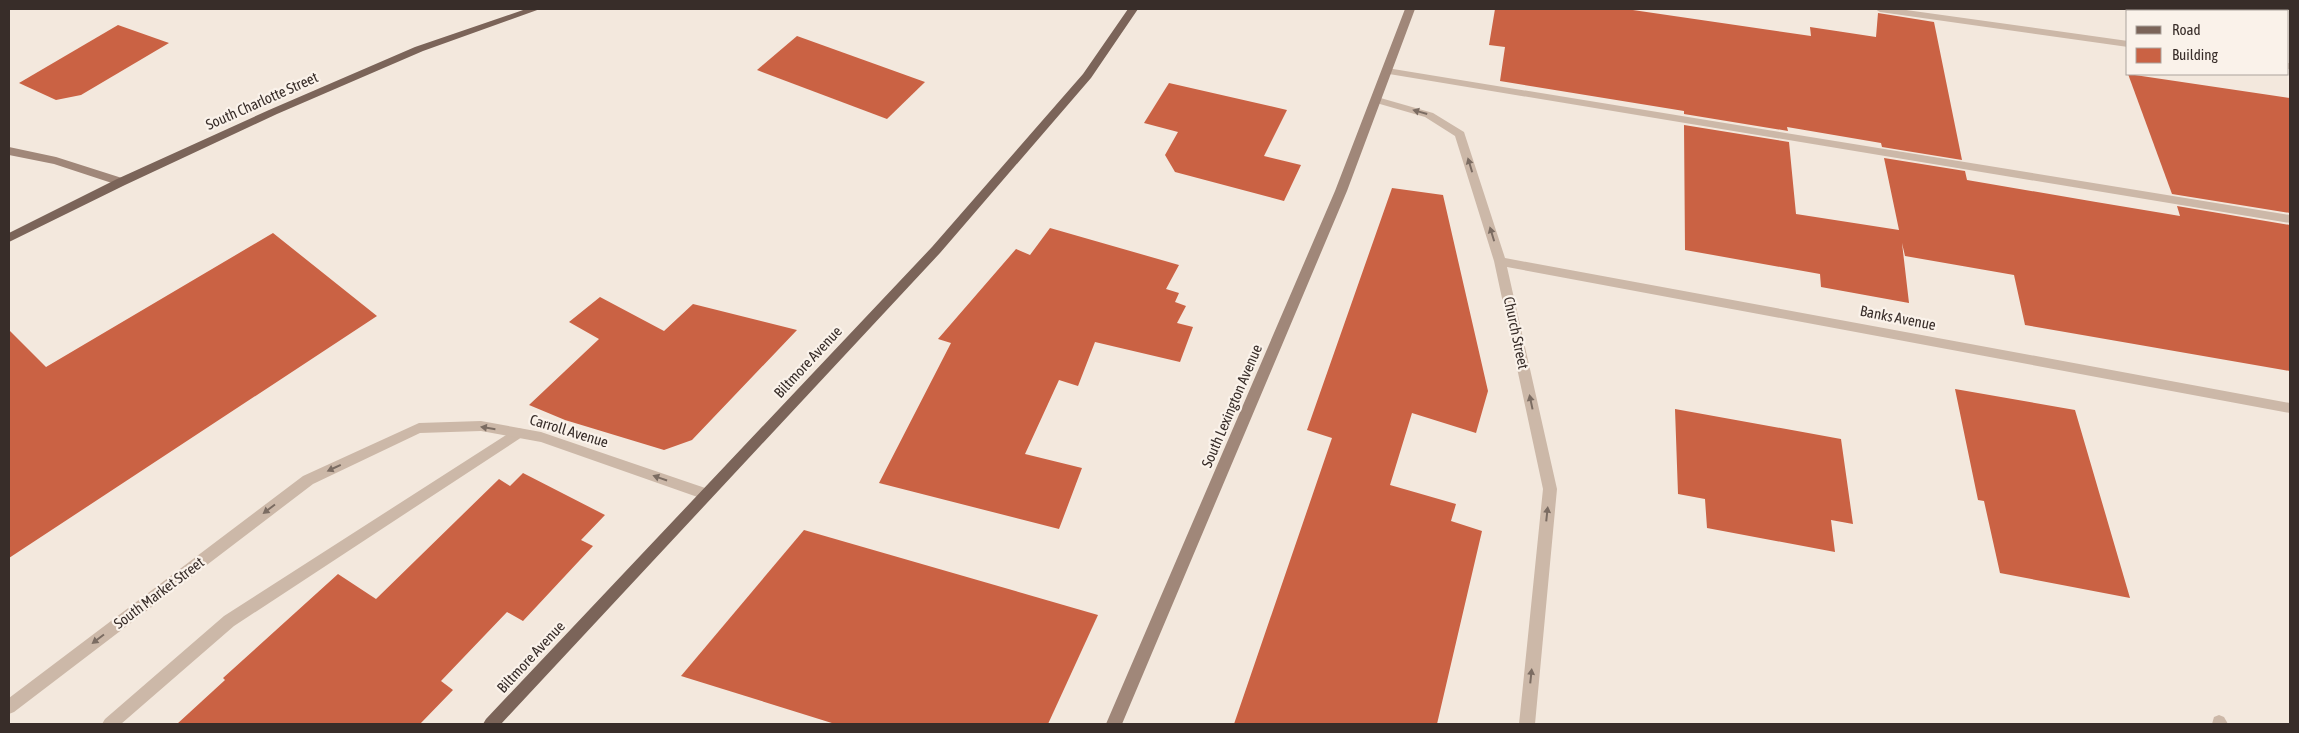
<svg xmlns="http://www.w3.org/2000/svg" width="2299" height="733" font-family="'Asap Condensed',sans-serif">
	<rect width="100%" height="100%" fill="#f3e8dd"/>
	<!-- building -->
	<g fill="#ca6244">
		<path d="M1495 9H1626L1811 36 1810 27 1876 37 1878 13 1934 22 1962 160 1882 147 1881 143 1787 127 1788 131 1684 114V111L1500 81 1505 47 1489 45Z"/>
		<path d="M118 25 169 43 81 95 56 100 19 83Z"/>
		<path d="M797 36 925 82 887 119 757 70Z"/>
		<path d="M2128 74 2290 98V213L2172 194Z"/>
		<path d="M1169 83 1287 110 1264 156 1301 165 1284 201 1175 172 1165 155 1178 132 1144 123Z"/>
		<path d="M1684 125 1789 142 1796 214 1899 230 1884 158 1965 171 1967 180 2096 202 2180 216 2177 206 2290 225V371L2025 325 2014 275 1905 256 1902 243 1909 303 1821 287 1820 274 1685 250Z"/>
		<path d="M1392 188 1443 195 1488 391 1476 433 1412 413 1390 485 1456 504 1451 521 1482 531 1437 724H1234L1332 438 1307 430Z"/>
		<path d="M1050 228 1179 265 1166 289 1179 293 1175 302 1186 306 1177 323 1193 327 1180 362 1095 342 1078 386 1059 380 1025 454 1082 468 1059 529 879 483 951 343 938 339 1016 249 1030 255Z"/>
		<path d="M273 233 377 316 9 558V330L46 367Z"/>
		<path d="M600 297 664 331 693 304 797 330 692 440 664 450 565 420 529 405 599 339 569 322Z"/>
		<path d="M1955 389 2075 410 2130 598 2000 573 1984 501 1978 500Z"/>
		<path d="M1675 409 1841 439 1853 524 1831 520 1835 552 1707 528 1705 499 1678 494Z"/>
		<path d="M523 473 605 515 581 540 593 546 523 621 507 612 441 681 453 690 420 724H177L225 680 223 678 338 574 376 599 499 479 510 486Z"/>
		<path d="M804 530 1098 615 1048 724H835L681 676Z"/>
	</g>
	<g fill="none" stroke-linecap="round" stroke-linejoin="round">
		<!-- service -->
		<g fill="#ccb8a8" fill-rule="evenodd">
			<path d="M1387 68 2290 215V223L1383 73 1382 71Z"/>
			<path d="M517 428 522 429 524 433 522 437 234 626 121 724H102L105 719 224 616Z"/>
		</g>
		<!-- minor -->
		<g fill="#ccb8a8" fill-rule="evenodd">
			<path d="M1875 9H1899L2128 41V47L1880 12Z"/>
			<rect x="2288" y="63" width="2" height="6"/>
			<path d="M1377 97 1433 113 1464 132 1505 258 2290 403V413L1507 267 1557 489 1535 724H1519L1543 489 1494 261 1455 136 1425 117 1373 102 1372 100Z"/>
			<path d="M481 421 541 432 711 490 713 494 711 498 706 500 541 442 481 431 420 433 313 484 14 712 9 714V698L303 476 419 423Z"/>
			<path d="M2219 715 2224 717 2228 724H2212L2214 717Z"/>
		</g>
		<!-- secondary -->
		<g fill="#a08779" fill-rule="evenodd">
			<path d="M1405 9H1415L1347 191 1122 724H1106L1335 191Z"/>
			<path d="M9 147 56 157 125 179 127 182 121 186 54 164 9 155Z"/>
		</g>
		<!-- primary -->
		<g fill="#7b6459" fill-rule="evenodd">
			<path d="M526 9H540L423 51 277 114 125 185 9 242V233L117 179 269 110 415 47Z"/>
			<path d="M1128 9H1138L1091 78 940 253 501 724H483L486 719 932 247 1083 74Z"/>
		</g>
	</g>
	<!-- one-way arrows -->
	<defs><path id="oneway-solid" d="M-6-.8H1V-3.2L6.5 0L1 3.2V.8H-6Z" transform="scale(1.25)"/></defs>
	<g fill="#7b6c62">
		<use href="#oneway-solid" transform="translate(1420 112) rotate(-164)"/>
		<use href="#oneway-solid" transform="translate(1470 165) rotate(-107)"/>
		<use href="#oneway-solid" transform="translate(1492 234) rotate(-107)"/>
		<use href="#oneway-solid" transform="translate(1531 402) rotate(-102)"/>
		<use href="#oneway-solid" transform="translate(488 428) rotate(-171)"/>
		<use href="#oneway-solid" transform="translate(334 468) rotate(155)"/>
		<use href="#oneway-solid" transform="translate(660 478) rotate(-161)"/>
		<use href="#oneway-solid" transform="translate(269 509) rotate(143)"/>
		<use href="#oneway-solid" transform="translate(1547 514) rotate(-84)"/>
		<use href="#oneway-solid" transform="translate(98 639) rotate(143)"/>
		<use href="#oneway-solid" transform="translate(1531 676) rotate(-84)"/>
	</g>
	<g text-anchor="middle" stroke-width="4.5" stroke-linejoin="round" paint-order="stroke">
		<!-- street labels -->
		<g font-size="15" fill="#382d29" stroke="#faf2ea">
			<text transform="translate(262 101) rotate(-24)" y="5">South Charlotte Street</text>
			<text transform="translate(1898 318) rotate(11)" y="5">Banks Avenue</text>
			<text transform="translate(1516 333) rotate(78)" y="5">Church Street</text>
			<text transform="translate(808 362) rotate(-47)" y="5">Biltmore Avenue</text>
			<text transform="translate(1232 406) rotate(-67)" y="5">South Lexington Avenue</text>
			<text transform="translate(569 431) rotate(17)" y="5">Carroll Avenue</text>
			<text transform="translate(159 593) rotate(-37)" y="5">South Market Street</text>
			<text transform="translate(531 657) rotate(-47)" y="5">Biltmore Avenue</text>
		</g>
	</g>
	<!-- border -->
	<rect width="2299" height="733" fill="none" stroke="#382d29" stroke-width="20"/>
	<!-- legend -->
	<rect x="2126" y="10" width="162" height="65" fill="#faf2ea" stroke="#aca39d"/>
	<rect x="2136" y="26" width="25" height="8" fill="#7b6459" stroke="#aca39d"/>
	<text x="2172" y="35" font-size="15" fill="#382d29">Road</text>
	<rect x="2136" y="48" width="25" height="15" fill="#ca6244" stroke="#aca39d"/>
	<text x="2172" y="60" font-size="15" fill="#382d29">Building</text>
</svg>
